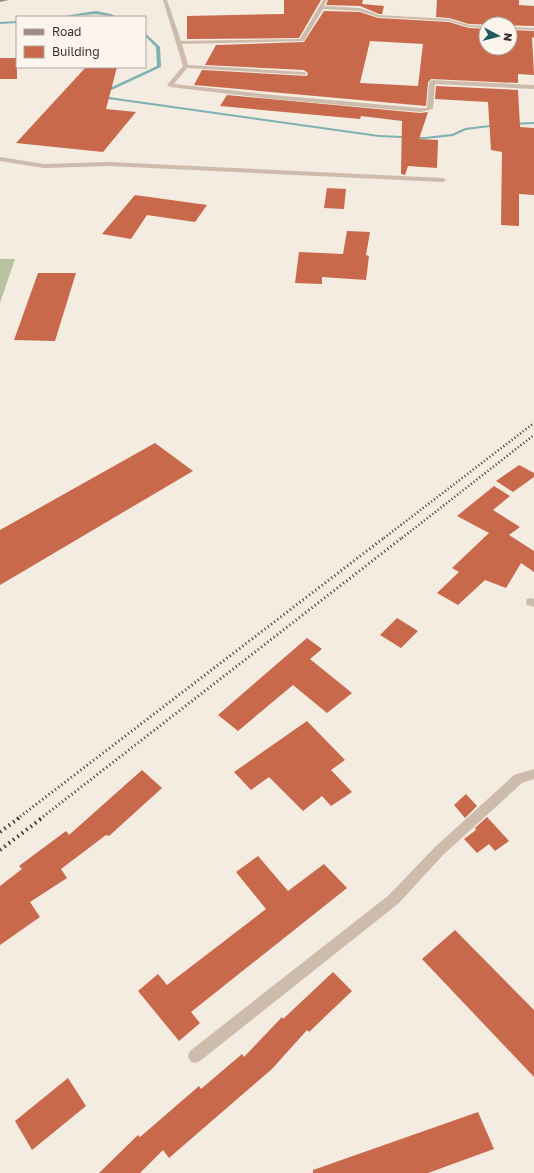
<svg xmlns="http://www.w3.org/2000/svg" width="534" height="1173" font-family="'Golos Text',sans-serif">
	<rect width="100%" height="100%" fill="#f4ebe1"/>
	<!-- green -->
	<path fill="#b8c4a0" d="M0 259H15L0 303Z"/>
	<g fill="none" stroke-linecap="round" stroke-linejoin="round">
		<!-- stream -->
		<g fill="#7fb0b2" fill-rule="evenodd">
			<path d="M96 11 111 14 117 17 96 14 60 17 82 13Z"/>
			<path d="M17 21V23L0 24V22Z"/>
			<path d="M145 33 160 47 161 67 103 94 109 97 379 135 425 137 452 134 465 128 498 124 500 125 498 126 466 130 453 136 425 139 379 137 108 99 99 95V93L157 66 156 47 145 36Z"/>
			<path d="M534 122V124L510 125 508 124 510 123Z"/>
		</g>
	</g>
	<!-- building -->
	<g fill="#c8694b" fill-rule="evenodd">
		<path d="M284 0H321L299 38 187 39V16L284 14Z"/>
		<path d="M328 0H363L362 4 384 6 382 14H379L360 6 326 5Z"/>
		<path d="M437 0H519V5L534 6V26L469 24 449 18 436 17Z"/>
		<path d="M324 11 360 12 378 18 449 22 469 28 486 29V48H510V30L534 31V38L532 37 534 75 518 74V83L431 79 428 82 426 106 194 85 202 70 307 76 308 73 304 70 205 65 216 45 304 42ZM370 41 423 44 418 86 360 83Z"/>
		<rect x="0" y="58" width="17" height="21"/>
		<path d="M86 67H117L106 109 136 112 103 152 16 143Z"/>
		<path d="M436 86 518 90 520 127 534 128V195L519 194V226L501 225 502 152 491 150 488 102 435 99Z"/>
		<path d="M227 95 420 113 428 112 419 139 438 140 437 168 408 166 405 175 401 174 402 121 361 116 360 119 220 106Z"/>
		<path d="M327 188 346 189 344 209 324 208Z"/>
		<path d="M135 195 207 205 195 222 147 215 131 239 102 234Z"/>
		<path d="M347 231 370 232 366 255 369 256 366 280 322 277V284L295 283 299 252 343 254Z"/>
		<path d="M38 273H76L55 341 14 340Z"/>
		<path d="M155 443 193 471 0 585V530Z"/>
		<path d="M519 465 534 473V477L513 492 496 481Z"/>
		<path d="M494 486 510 496 493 510 520 527 509 535 534 551V572L521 563 506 588 485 580 458 605 437 593 459 572 452 568 489 533 457 516Z"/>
		<path d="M397 618 418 631 401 648 380 635Z"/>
		<path d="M307 638 322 649 310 659 352 693 327 713 293 685 238 731 218 715Z"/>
		<path d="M307 721 345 760 331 770 352 792 331 806 322 796 303 811 269 777 251 790 234 772Z"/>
		<path d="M142 770 162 788 109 836 106 835 61 869 67 878 30 902 40 917 0 945V886L22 869 19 866 66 831 69 835Z"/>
		<path d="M466 794 477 806 465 818 454 805Z"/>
		<path d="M487 817 509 841 495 851 489 844 477 853 464 839 476 830 475 828Z"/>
		<path d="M258 856 288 891 324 864 347 888 191 1012 200 1023 179 1041 138 991 158 974 167 985 266 909 236 872Z"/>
		<path d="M455 930 534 1010V1077L422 959Z"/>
		<path d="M333 972 352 991 309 1032 307 1030 272 1069 169 1158 163 1150 140 1173H99L138 1135 140 1137 199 1086 201 1089 242 1054 244 1057 282 1017 283 1019Z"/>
		<path d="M68 1078 86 1106 32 1150 15 1121Z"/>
		<path d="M478 1112 494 1149 428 1173H313V1170Z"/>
	</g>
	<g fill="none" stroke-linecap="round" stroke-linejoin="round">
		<!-- minor -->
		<g fill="#cdbbac" fill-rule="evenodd">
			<path d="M163 0H167L181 41 300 39 323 0H327L324 6 360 8 379 15 449 19 469 25 486 26V28L469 27 449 21 378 17 360 11 323 9 304 41 182 44 188 65 304 72 306 73V75L187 68 174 84 273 95 420 108H427L429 82 432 80 534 85V89L435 84 433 109 420 112 273 99 170 87 167 85 183 66Z"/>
			<path d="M510 27 534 28V30L510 29Z"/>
			<path d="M0 157 44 164 109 162 443 178 446 180 443 182 109 166 44 168 0 161Z"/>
			<path d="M531 598 534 599V607L527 605 526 602 527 599Z"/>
			<path d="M534 769V779L522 783 443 855 399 903 200 1061 195 1063 190 1061 188 1056 190 1051 389 895 435 847 514 775Z"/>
		</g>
		<!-- secondary -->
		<path fill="#a18a7d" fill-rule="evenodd" d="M0 0H9L0 2Z"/>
		<!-- rail-far2 -->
		<g stroke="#3b302b" stroke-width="2.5" stroke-dasharray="1 2.5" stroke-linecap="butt">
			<path d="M384 538 534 423"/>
			<path d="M402 538 534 435"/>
		</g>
		<!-- rail-far1 -->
		<g stroke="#3b302b" stroke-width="3" stroke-dasharray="1 3" stroke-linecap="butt">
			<path d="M17 819 385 537"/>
			<path d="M40 819 403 537"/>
		</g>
		<!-- rail -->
		<g stroke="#3b302b" stroke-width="4" stroke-dasharray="1.5 4" stroke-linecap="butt">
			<path d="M0 832 19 818"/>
			<path d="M0 850 42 818"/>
		</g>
	</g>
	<!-- legend -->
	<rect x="16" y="16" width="130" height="52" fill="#fbf5ee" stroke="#aea6a0"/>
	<rect x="24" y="29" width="20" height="6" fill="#a18a7d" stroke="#aea6a0"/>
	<text x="52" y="36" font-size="12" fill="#3b302b">Road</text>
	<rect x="24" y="46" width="20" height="12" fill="#c8694b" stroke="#aea6a0"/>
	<text x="52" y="56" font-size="12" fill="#3b302b">Building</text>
	<!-- north arrow -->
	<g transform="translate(498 36) rotate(97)"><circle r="19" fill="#fbf5ee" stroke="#aea6a0"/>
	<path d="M0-3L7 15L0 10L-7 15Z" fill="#1f5a5e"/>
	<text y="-6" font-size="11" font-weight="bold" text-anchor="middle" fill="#3b302b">N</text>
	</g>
</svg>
